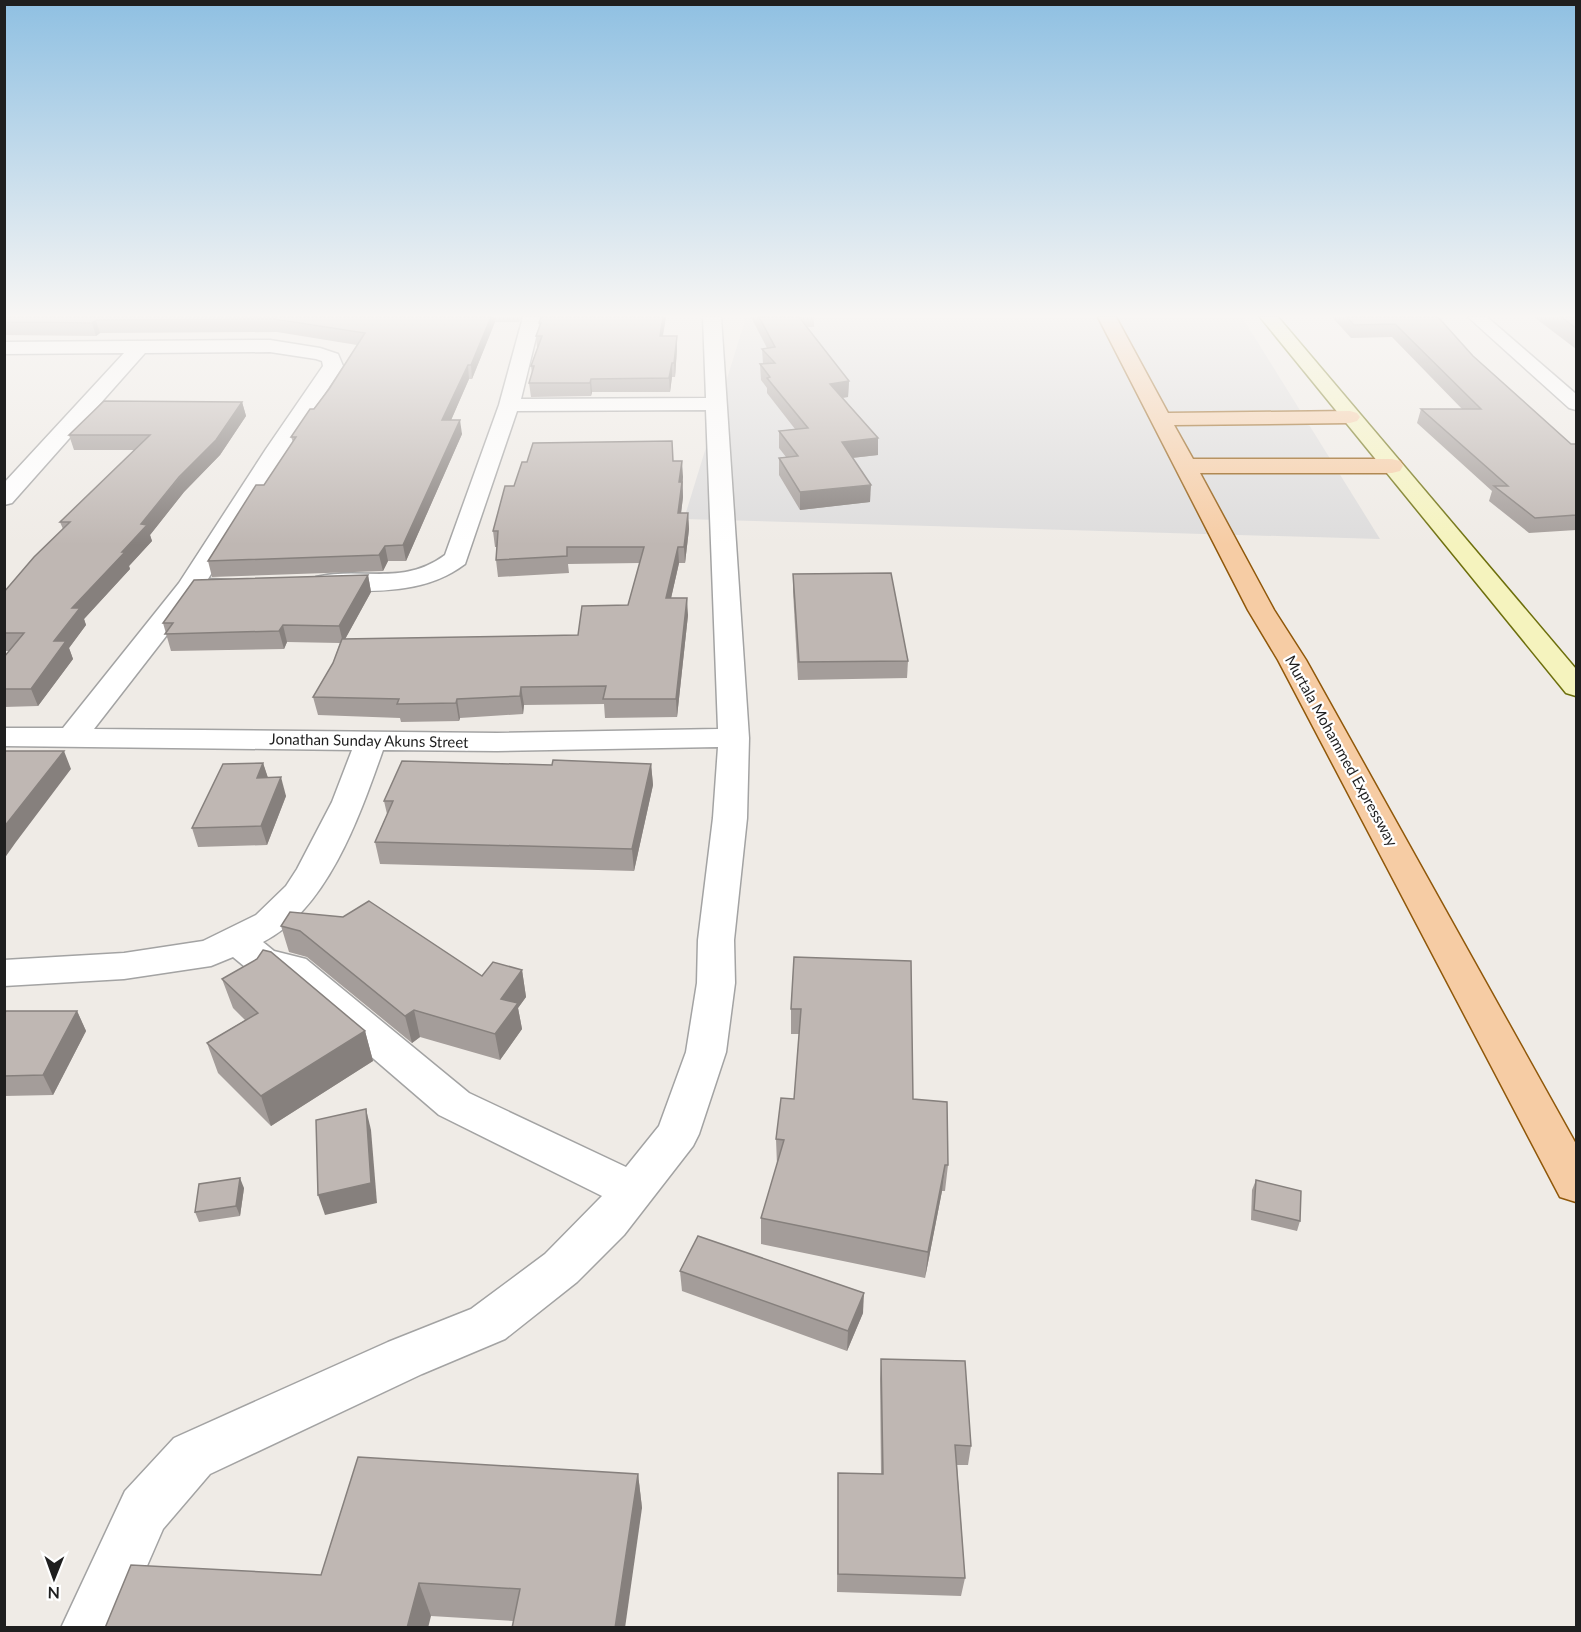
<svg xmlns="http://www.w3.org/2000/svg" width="1581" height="1632" font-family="Lato,sans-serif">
	<rect width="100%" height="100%" fill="#efebe6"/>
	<!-- residential -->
	<path fill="#dddcdc" d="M746 317H1242L1380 539 684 519Z"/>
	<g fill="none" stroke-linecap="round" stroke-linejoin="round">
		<defs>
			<g id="street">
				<path d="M523 317H541L521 399 706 398 703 317H721L749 738 747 818 734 940 735 983 726 1052 699 1134 693 1146 624 1235 577 1282 505 1339 422 1374 210 1474 163 1529 120 1628H61L125 1491 174 1438 388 1342 471 1309 545 1254 602 1196 439 1115 281 979 250 971 233 957 211 966 124 979 4 986V960L124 953 203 941 256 915 286 886 297 869 332 802 352 750 4 746V728H63L179 583 266 449 323 366 322 361 316 359 270 352 145 353 12 503 4 505V483L124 353 4 354V342L270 340 320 348 338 354 343 366 288 449 208 579 231 580 235 586 231 592 198 595 94 729 497 733 718 729 706 410 517 411 465 564C424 595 373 591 325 591L316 589 312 583 316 577C361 566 402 587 445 555L499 405ZM718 747 713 818 698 940 697 983 686 1052 659 1126 626 1167 469 1093 306 959 274 951 263 942C328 909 360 815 383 750L497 751Z"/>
				<path d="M1468 317H1487L1576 394V410L1569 408Z"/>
			</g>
			<path id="secondary" d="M1260 317H1278L1576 669V696L1566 693Z"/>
			<path id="primary" d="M1098 317H1116L1168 413 1350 411 1357 413 1360 417 1357 421 1350 423 1174 425 1193 459H1392L1400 461 1403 466 1400 471 1392 473H1200L1274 610 1306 660 1576 1144V1202L1560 1197 1278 660 1248 610Z"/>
		</defs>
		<!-- street casing -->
		<use href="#street" stroke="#a3a3a3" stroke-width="3"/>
		<!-- secondary casing -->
		<use href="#secondary" stroke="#6d6f0c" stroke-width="3"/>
		<!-- primary casing -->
		<use href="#primary" stroke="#90580a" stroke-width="3"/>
		<!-- street -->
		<use href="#street" fill="#fff" fill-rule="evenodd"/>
		<!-- secondary -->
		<use href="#secondary" fill="#f5f3be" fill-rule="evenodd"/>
		<!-- primary -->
		<use href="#primary" fill="#f6cca4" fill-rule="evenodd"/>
	</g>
	<!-- wall -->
	<g fill="#a49d9a">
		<path d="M4 317H522L519 322H495L472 379H469L451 420 462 434 406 561H388L383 571 212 577 208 561 264 485 293 442 291 437 329 389 357 345 277 332 100 333 96 336 4 335Z"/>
		<path d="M541 317H666L663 336H677V349L675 377H672L670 392H592L591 396 531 397 529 383 532 374 531 366 537 348 536 336 539 328V323Z"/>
		<path d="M751 317H814V327H807L849 381 848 397 843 398 878 438V455L852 458 870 502 800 510 779 475V458L786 457 779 448V431L795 429 767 393V388L761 380 760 364H763L762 349 767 348Z"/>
		<path d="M1332 317H1438L1473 356 1571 444H1576V530L1529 533 1489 501 1492 491 1417 423 1421 409H1462L1392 337 1351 338Z"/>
		<path d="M1534 317H1576V349Z"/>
		<path d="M242 402 246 416 220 455 184 492 150 535 152 541 129 566 130 569 84 619 86 625 69 648 73 659 38 706 4 707V657L10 651H4V592L63 529 60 522 135 450H74L69 435Z"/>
		<path d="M673 461 683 477V497L681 513H688L689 529 685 563H679L671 598 688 615 677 717 605 718 604 704 524 705 523 714 460 718 459 721 401 722 400 718 318 715 313 697 333 663 340 643 287 642 284 649 171 651 163 623 368 575 371 592 345 639 578 635 628 605 640 563 568 564 569 573 498 577 496 560 497 547H495L493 531 514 486Z"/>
		<path d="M793 574 908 661 907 678 798 680 793 591Z"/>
		<path d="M263 763 268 778 286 796 267 845 198 847 192 828Z"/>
		<path d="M651 764 653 785 634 871 380 864 375 842 387 814 384 801 552 765Z"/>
		<path d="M281 926 482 976 522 970 526 997 518 1008 522 1029 500 1060 420 1037 412 1043 307 957 289 952Z"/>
		<path d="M794 957 913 1099 948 1165 945 1191H942L925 1278 761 1244V1218L777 1165 776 1139 794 1099 799 1034H791V1009Z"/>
		<path d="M222 979 365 1031 373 1061 271 1126 218 1073 207 1043 245 1020 233 1008Z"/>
		<path d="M77 1011 86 1031 53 1095 4 1096V1014Z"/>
		<path d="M1256 1180 1300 1221 1297 1231 1251 1220 1252 1190Z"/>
		<path d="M244 1188 240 1216 199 1222 195 1212Z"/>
		<path d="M680 1271 863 1313 847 1351 682 1291Z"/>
		<path d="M881 1359 971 1446 968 1465H957L965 1578 961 1596 837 1592 838 1473 881 1474 880 1379Z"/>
		<path d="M638 1474 642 1508 514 1621 431 1616 321 1575Z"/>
	</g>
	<!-- shaded-wall -->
	<g fill="#86807d">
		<path d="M491 317H494L495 322 472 379 471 365Z"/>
		<path d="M663 317H666L660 350V336Z"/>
		<path d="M96 320 100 333 96 336 92 323Z"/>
		<path d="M677 336V349L675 377 674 363Z"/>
		<path d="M672 363V377L670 392 669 378Z"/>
		<path d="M468 365 469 379 445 434 442 420Z"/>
		<path d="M591 379 592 392 591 396 590 383Z"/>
		<path d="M849 381 848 397 830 399V384Z"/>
		<path d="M242 402 246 416 220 455 184 492 150 535 152 541 129 566 130 569 84 619 86 625 69 648 73 659 38 706 31 689 72 608 122 552 141 524Z"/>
		<path d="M460 420 462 434 406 561 403 545Z"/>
		<path d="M878 438V455L842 459V442Z"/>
		<path d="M682 461 683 477 680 497 679 482Z"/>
		<path d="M682 482 683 497 679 529 678 513Z"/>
		<path d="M871 485 870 502 800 510V492Z"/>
		<path d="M688 513 689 529 685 563 684 547Z"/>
		<path d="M385 546 388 561 383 571 379 555Z"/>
		<path d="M678 547 679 563 667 616 666 598Z"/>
		<path d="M368 575 371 592 343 643 339 626Z"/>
		<path d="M687 598 688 615 677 717 676 699Z"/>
		<path d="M283 625 287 642 284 649 279 631Z"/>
		<path d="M521 687 524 705 523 714 520 696Z"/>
		<path d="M457 699 460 718 459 721 456 703Z"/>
		<path d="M64 751 71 769 16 842 4 859V827Z"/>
		<path d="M263 763 269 781 257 778Z"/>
		<path d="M651 764 653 785 634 871 632 849Z"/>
		<path d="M281 777 286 796 267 845 261 826Z"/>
		<path d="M522 970 526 997 518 1008 522 1029 500 1060 495 1034 501 999Z"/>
		<path d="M414 1010 420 1037 412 1043 405 1016Z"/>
		<path d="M77 1011 86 1031 53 1095 43 1075Z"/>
		<path d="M365 1031 373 1061 271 1126 261 1096Z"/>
		<path d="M366 1109 371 1130 377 1203 325 1215 318 1195Z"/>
		<path d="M945 1165 942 1191 925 1278 928 1252Z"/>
		<path d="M240 1178 244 1188 240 1216 236 1206Z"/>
		<path d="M864 1293 863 1313 847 1351 848 1331Z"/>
		<path d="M638 1474 642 1508 625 1628H615Z"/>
		<path d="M419 1583 431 1616 428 1628H407Z"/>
	</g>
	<!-- building -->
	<g fill="#bfb7b3" stroke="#86807d" stroke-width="1.5">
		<path d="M4 317H491L471 365H468L442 420H460L403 545 385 546 379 555 208 561 256 485H264L296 437H291L310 409H314L329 389 365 333 274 319 96 320 92 323 4 322Z"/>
		<path d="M541 317H663L660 336H677L674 363H672L669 378 591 379 590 383H529L534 366H531L542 336H536L541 323H539Z"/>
		<path d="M759 317H799L849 381 830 384 878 438 842 442 871 485 800 492 779 458 798 456 779 431 808 428 767 378 770 377 760 364 775 363 762 349 775 347Z"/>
		<path d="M1347 317H1438L1473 356 1571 444H1576V515L1535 518 1494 486H1508L1421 409H1481L1395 324 1354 325Z"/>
		<path d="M1561 317H1576V328Z"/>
		<path d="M104 401 242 402 216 440 179 477 141 524 147 525 122 552H125L72 608H80L54 641H66L31 689H4V657L24 633H4V592L34 557 70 522H60L150 435H69Z"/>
		<path d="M672 441 673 461H682L679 482H682L678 513H688L684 547H678L666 598H687L676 699H603L606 686 521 687 520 696 457 699 456 703 397 704 399 699 313 697 333 663 342 639 578 635 582 606 628 605 644 547H567V556L496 560 498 531H493L505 486H514L522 462H527L533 443Z"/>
		<path d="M891 573 908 661 799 662 793 574Z"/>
		<path d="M368 575 339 626 283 625 279 631 165 634 173 623H163L194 580Z"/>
		<path d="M4 751H64L4 827Z"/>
		<path d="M553 760 651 764 632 849 375 842 393 801H384L402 761 552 765Z"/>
		<path d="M263 763 257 778 281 777 261 826 192 828 223 764Z"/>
		<path d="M369 901 482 976 493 962 522 970 501 999 518 1003 495 1034 414 1010 405 1016 300 931 281 926 290 912 343 917Z"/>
		<path d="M263 950 271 952 365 1031 261 1096 207 1043 258 1013 222 979 257 959Z"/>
		<path d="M794 957 911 961 913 1099 947 1102 948 1165H945L928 1252 761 1218 784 1140 776 1139 781 1098 794 1099 801 1009H791Z"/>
		<path d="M6 1011H77L43 1075 4 1076V1014Z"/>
		<path d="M366 1109 371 1183 318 1195 316 1120Z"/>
		<path d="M240 1178 236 1206 195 1212 199 1184Z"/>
		<path d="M1256 1180 1301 1191 1300 1221 1254 1210Z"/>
		<path d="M698 1236 864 1293 848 1331 680 1271Z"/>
		<path d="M881 1359 965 1361 971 1446 955 1445 965 1578 838 1574V1473L883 1474Z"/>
		<path d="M358 1457 638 1474 615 1628H512L520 1589 419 1583 407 1628H105L131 1565 321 1575Z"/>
	</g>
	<!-- sky -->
	<linearGradient id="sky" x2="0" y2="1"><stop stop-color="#8fc0e2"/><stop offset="0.58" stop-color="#f8f6f4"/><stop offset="1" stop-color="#f8f6f4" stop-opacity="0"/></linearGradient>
	<rect width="1581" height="545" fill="url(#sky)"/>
	<g text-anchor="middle" stroke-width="4.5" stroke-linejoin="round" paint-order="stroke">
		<!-- street labels -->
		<g font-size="15" fill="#1f1f1f" stroke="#fff">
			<text transform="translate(369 741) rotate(1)" y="5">Jonathan Sunday Akuns Street</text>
			<text transform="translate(1341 751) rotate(61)" y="5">Murtala Mohammed Expressway</text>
		</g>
	</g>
	<!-- border -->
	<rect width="1581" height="1632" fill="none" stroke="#1f1f1f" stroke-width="12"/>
	<!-- north arrow -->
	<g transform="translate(54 1578) rotate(181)" stroke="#ffffff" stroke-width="4.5" paint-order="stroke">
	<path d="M0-4.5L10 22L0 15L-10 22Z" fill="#1f1f1f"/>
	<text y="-9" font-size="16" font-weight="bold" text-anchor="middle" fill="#1f1f1f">N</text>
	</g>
</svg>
